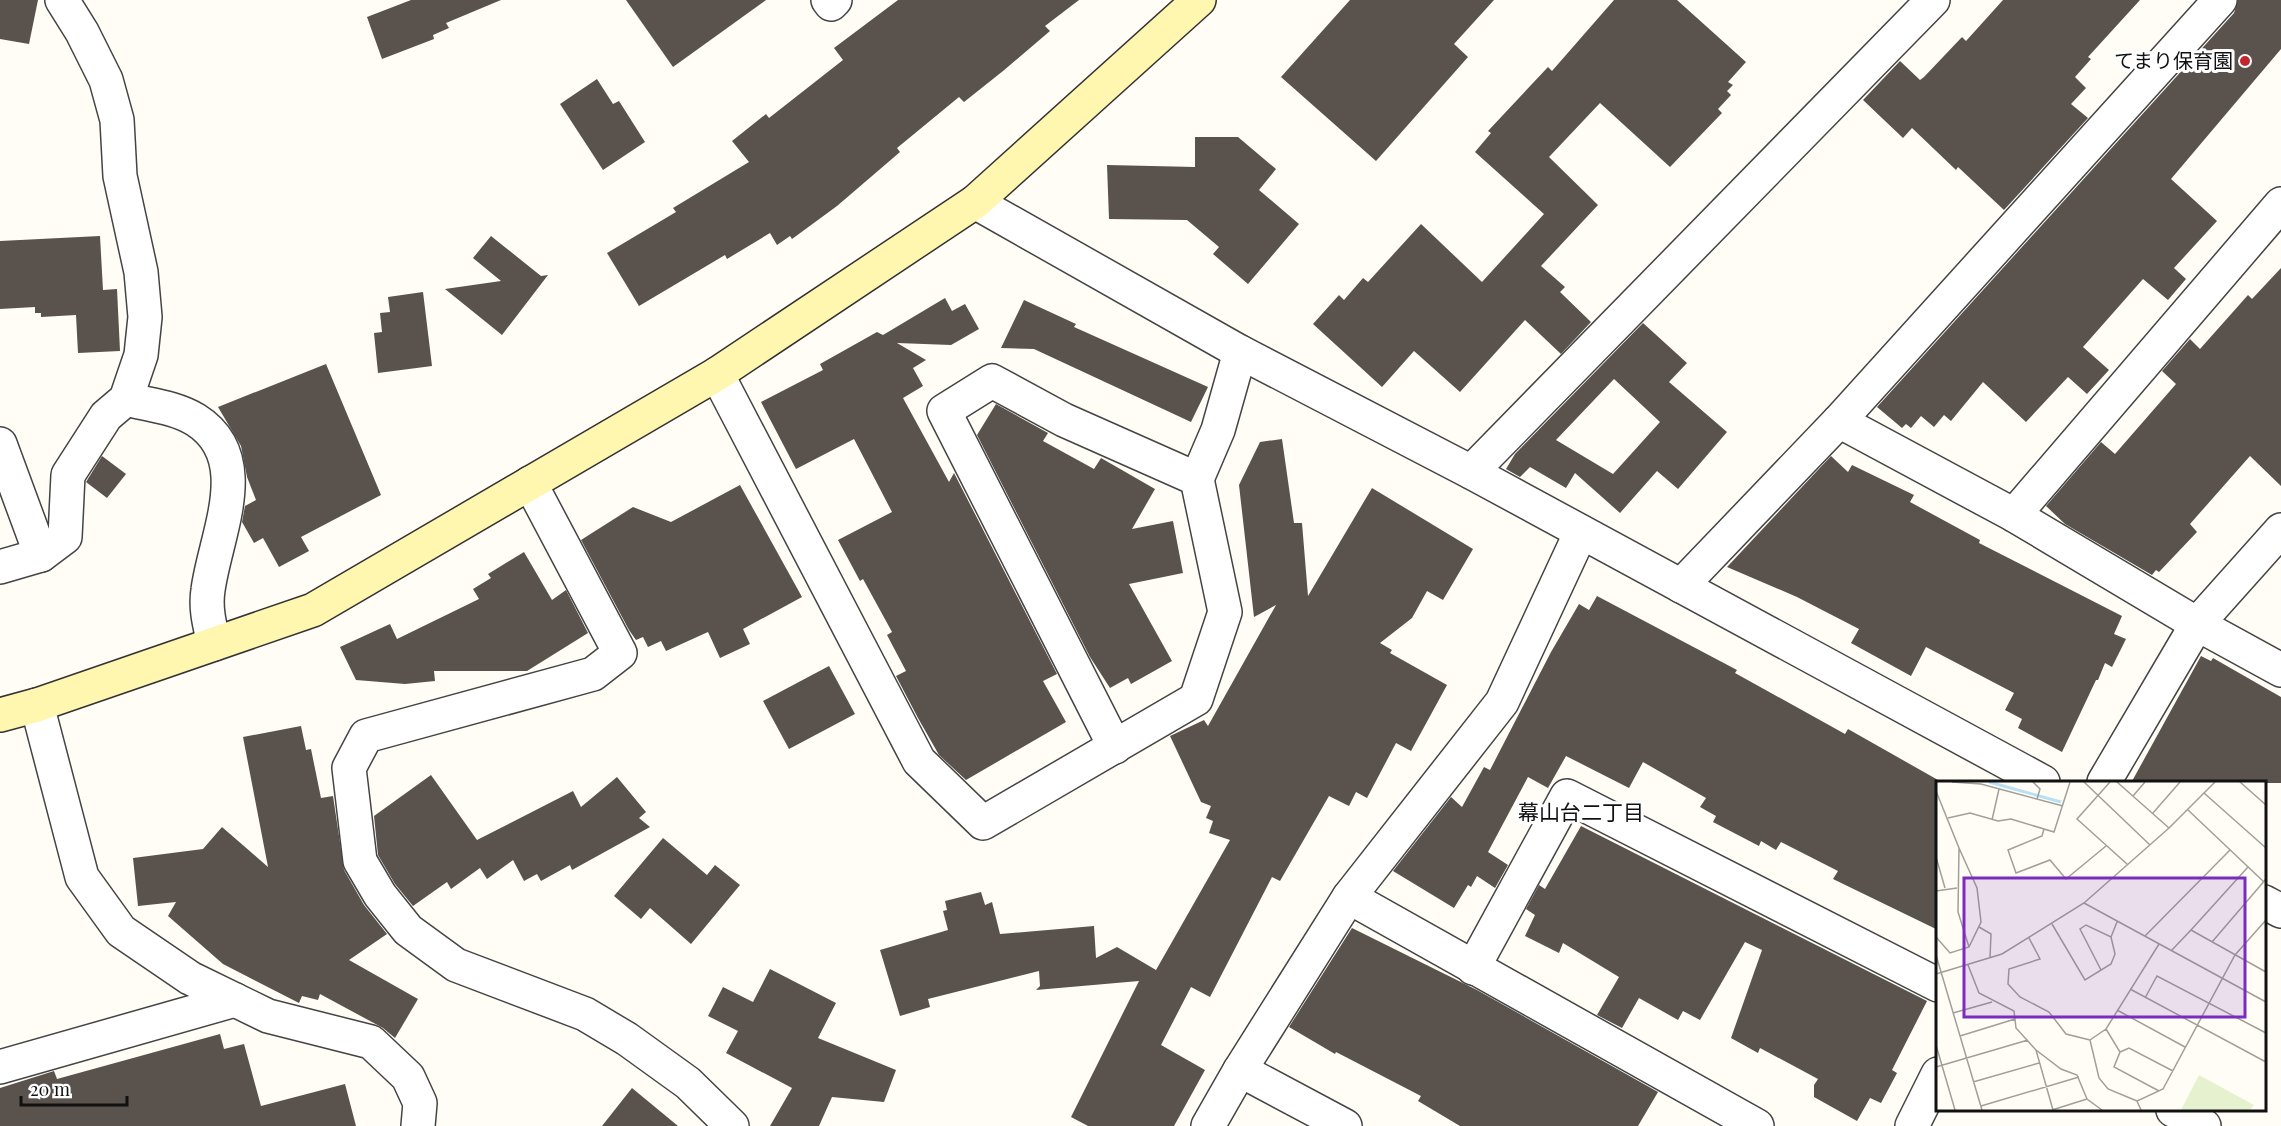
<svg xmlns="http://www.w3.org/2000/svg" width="2281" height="1126" font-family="'Playfair Display','Noto Sans JP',serif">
	<rect width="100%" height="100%" fill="#fffdf5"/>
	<!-- building -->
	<g fill="#5a524d" fill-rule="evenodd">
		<path d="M0 0H38L29 44 0 39Z"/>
		<path d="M411 0H501L446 23 449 28 433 35 434 39 382 59 367 17Z"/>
		<path d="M626 0H766L673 67Z"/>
		<path d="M898 0H1079L1045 26 1050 31 1003 71 964 102 959 97 897 148 900 152 837 206 792 239 790 236 777 245 770 233 727 259 725 255 639 306 607 253 676 212 673 208 749 162 732 141 766 114 769 118 843 60 834 48Z"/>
		<path d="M1350 0H1494L1454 44 1468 57 1376 161 1281 77Z"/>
		<path d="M1614 0H1677L1746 62 1728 82 1733 85 1727 91 1731 95 1718 109 1722 113 1670 167 1600 103 1549 157 1598 205 1541 266 1565 287 1560 292 1591 322 1561 354 1525 320 1460 392 1414 351 1382 387 1313 324 1339 295 1344 300 1363 278 1368 282 1421 224 1482 282 1544 214 1475 152 1491 133 1488 131 1548 67 1552 71Z"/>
		<path d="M2003 0H2140L2088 57 2091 59 2075 77 2086 88 2071 104 2088 118 2004 210 1958 167 1956 170 1912 128 1903 138 1863 100 1900 61 1920 80 1924 77 1962 37 1966 41Z"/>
		<path d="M2238 0H2281V49L2171 179 2217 221 2174 268 2186 279 2168 300 2143 279 2083 347 2109 370 2087 394 2068 377 2026 422 1983 382 1951 421 1944 415 1934 427 1921 416 1911 428 1906 424 1902 428 1877 407 2234 13Z"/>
		<path d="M597 79 613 104 619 101 645 142 603 170 560 104Z"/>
		<path d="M1195 137H1238L1276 169 1259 190 1299 224 1248 284 1213 254 1219 247 1187 220 1109 219 1107 165 1195 167Z"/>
		<path d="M100 236 103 290 117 289 120 351 78 353 76 315 41 317V313H35V307L0 309V241Z"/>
		<path d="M491 236 541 276 548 275 502 335 445 289 501 281 473 258Z"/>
		<path d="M2281 268V486L2250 456 2190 524 2197 532 2159 572 2156 570 2152 575 2065 524 2046 506 2101 442 2115 454 2176 384 2162 371 2190 339 2200 349 2248 295 2252 299Z"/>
		<path d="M423 292 432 366 378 373 374 333 382 332 380 313 390 312 388 297Z"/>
		<path d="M945 298 952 311 965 304 979 329 951 345 897 343 926 360 913 368 923 386 903 398 949 482 954 473 1057 674 1043 681 1066 722 966 780 939 755 918 718 896 676 906 671 887 635 892 632 863 579 860 581 838 540 892 512 854 439 796 469 761 402 823 370 820 364 877 332 883 335Z"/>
		<path d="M1024 300 1076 324 1074 327 1208 387 1191 422 1034 349 1001 348Z"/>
		<path d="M1643 323 1687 363 1669 382 1727 432 1678 489 1657 471 1620 513 1575 473 1566 488 1530 467 1520 477 1506 469 1515 454ZM1614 379 1660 422 1613 474 1556 440Z"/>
		<path d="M326 364 381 495 301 537 309 551 279 567 263 538 254 543 242 522 245 506 256 500 247 477 241 446 218 407Z"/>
		<path d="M996 404 1048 433 1043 441 1094 469 1101 458 1155 489 1132 529 1173 521 1183 573 1129 584 1172 661 1131 684 1128 678 1110 688 1090 657 977 435Z"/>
		<path d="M1282 439 1294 523H1302L1308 596 1372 488 1473 549 1443 600 1427 591 1412 618 1380 643 1392 650 1390 653 1447 685 1411 751 1396 743 1367 798 1356 792 1349 806 1329 796 1280 881 1272 877 1210 997 1191 987 1161 1045 1205 1070 1174 1126H1088L1071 1117 1139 981 1036 990 1040 986 1039 971 928 999 930 1007 900 1016 880 950 948 930 943 911 947 910 945 901 981 892 985 905 992 902 1000 934 1094 926 1096 958 1117 947 1156 970 1230 840 1209 833 1213 821 1206 818 1211 806 1201 802 1170 736 1204 720 1208 726 1276 605 1254 617 1239 485 1260 442Z"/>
		<path d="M102 456 126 474 107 498 86 482Z"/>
		<path d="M1831 456 1848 472 1852 465 1914 495 1910 502 1980 540 1979 543 2122 616 2114 634 2126 639 2112 667 2105 663 2098 680H2096L2062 752 2018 728 2022 719 2005 710 2014 693 1926 647 1911 676 1851 643 1859 629 1797 597 1727 567Z"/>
		<path d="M740 485 802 597 743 629 750 644 720 658 708 632 666 651 661 641 648 647 643 637 636 640 629 630 581 540 633 507 671 522Z"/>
		<path d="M524 552 552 600 566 590 588 633 527 671H434L435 681 405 684 356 680 340 647 390 624 397 639 479 599 473 589 491 578 488 574Z"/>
		<path d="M1597 596 1737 670 1735 673 1845 734 1848 729 1938 780V930L1833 879 1838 871 1781 842 1776 850 1761 841 1759 846 1713 822 1716 816 1700 807 1706 798 1643 762 1629 788 1566 756 1548 788 1528 777 1488 852 1508 865 1495 888 1477 876 1471 887 1468 885 1454 908 1393 871 1451 797 1462 807 1484 767 1490 770 1551 652 1579 604 1589 610Z"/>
		<path d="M2201 656 2211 661 2213 658 2281 697V783H2131Z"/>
		<path d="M829 666 855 714 789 749 763 701Z"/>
		<path d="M301 726 306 750 311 749 321 798 333 796 344 870 364 905 387 934 349 960 418 999 395 1038 383 1028 320 994 318 1000 302 996 299 1003 223 964 168 916 176 902 138 906 133 858 203 849 222 827 268 867 243 737Z"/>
		<path d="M431 775 477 840 573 791 581 807 617 777 646 812 639 818 650 827 572 870 570 865 541 881 537 874 524 881 513 860 487 879 480 868 451 889 447 882 413 906 395 884 378 855 374 816Z"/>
		<path d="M1581 826 1927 1001 1892 1070 1897 1073 1881 1103 1870 1098 1857 1121 1814 1097V1085L1818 1079 1760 1048 1758 1053 1731 1038 1762 950 1745 942 1700 1020 1683 1011 1678 1020 1639 998 1622 1028 1597 1015 1619 977 1563 943 1559 953 1525 936 1535 915 1526 909 1539 885 1545 889Z"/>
		<path d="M663 838 707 875 715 865 740 885 691 944 650 908 641 919 614 896Z"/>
		<path d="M1352 928 1477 990 1658 1092 1638 1126H1460L1418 1101 1421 1096 1336 1052 1335 1054 1289 1027Z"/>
		<path d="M770 969 836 1003 818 1038 896 1070 884 1102 832 1097 819 1126H770L792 1088 726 1053 738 1031 708 1016 723 987 753 1002Z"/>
		<path d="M220 1034 224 1049 244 1044 261 1106 345 1084 356 1126H0V1088L54 1071 57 1079Z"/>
		<path d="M632 1088 678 1126H602Z"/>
	</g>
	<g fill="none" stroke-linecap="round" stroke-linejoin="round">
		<defs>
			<g id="street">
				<path d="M828 0 831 4 835 0"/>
				<path d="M975 202 1240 352 1471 472 2043 782"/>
				<path d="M717 374 919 761 983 823 1196 699 1225 612 1197 479"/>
				<path d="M126 399C149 405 175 407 196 420 256 458 215 536 208 590 205 609 210 626 214 644"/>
				<path d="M1839 421 2220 0"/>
				<path d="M0 444 41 555"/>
				<path d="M1471 472 1933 0"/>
				<path d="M530 483 620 653 593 674 366 736 349 768 360 861 380 895 408 930 456 965 585 1014 627 1039 688 1083 732 1126"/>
				<path d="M2014 515 2281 204"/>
				<path d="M0 567 41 555 65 537 68 475 106 416 126 399 141 355 145 317 141 272 120 176 117 120 106 80 82 32 62 0"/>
				<path d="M1681 586 1839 421 2014 515 2197 624 2281 670"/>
				<path d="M37 705 82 877 121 931 190 978 268 1016 371 1042 408 1077 420 1103 418 1126"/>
				<path d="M1115 747 944 411 992 381 1064 420 1197 479 1218 430 1240 352"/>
				<path d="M2104 782 2197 624 2281 530"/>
				<path d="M1349 897 1757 1126"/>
				<path d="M2264 902 2281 911"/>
				<path d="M1473 968 1567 796 1938 985"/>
				<path d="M0 1067 235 1000"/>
				<path d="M1240 1070 1345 1126"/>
				<path d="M2173 1110 2204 1126"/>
				<path d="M1208 1126 1240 1070 1349 897 1502 702 1581 532"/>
				<path d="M1912 1126 1938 1074"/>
			</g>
			<path id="secondary" d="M0 715 37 705 313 610 717 374 975 202 1199 0"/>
		</defs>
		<!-- street casing -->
		<use href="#street" stroke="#444" stroke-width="36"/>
		<!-- secondary casing -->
		<use href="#secondary" stroke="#333" stroke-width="36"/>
		<!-- street -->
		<use href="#street" stroke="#fff" stroke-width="33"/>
		<!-- secondary -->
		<use href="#secondary" stroke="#fff6b0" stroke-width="33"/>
	</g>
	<!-- markers -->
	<circle fill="#c4262e" stroke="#fff" stroke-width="2" cx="2245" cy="61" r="6"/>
	<g text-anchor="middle" stroke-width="6" stroke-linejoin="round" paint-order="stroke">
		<!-- poi labels -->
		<g font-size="20" fill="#111" stroke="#fff" text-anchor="end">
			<text x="2233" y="68">てまり保育園</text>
		</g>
		<!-- neighbourhood labels -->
		<g font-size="21" fill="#111" stroke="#fff">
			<text x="1581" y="820">幕山台二丁目</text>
		</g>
	</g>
	<!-- overview -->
	<g transform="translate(1936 781)">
		<rect width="330" height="330" fill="#fffdf5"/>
		<path d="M263 294 318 324 314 329H245Z" fill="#e6f2cf"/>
		<path fill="none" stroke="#b9e0f7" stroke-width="3" d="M53 1 125 21"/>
		<path fill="none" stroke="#a09f9a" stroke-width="1.5" d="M16 1 45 3 127 25M97 1 104 8 101 18M148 1 214 64M174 1 141 38 191 83M181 1 233 47M304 1 330 24M0 10 23 67 22 131 33 166M268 12 330 67M197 15 209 1M252 29 328 101M217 32 244 1M12 37 34 32 62 40 75 38 118 51 134 1M56 39 63 8M108 48 106 55 72 69 80 92 114 79 130 98 170 65M0 76 9 107M0 110 21 107M148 122 330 221M116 143 149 199 175 183 179 173 175 156M43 146 55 153 54 177M255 149 312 86M209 155 294 69M0 156 14 172 33 166 45 141 41 107 23 67M93 157 104 178 73 188 72 203 84 216 113 231 130 253 154 259M276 161 330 98M235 170 255 149 330 191M0 174 46 329M32 184 43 212 78 230 80 247 100 269 117 329M165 189 144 148 150 144 175 156 181 141M0 193 66 173 148 122 233 47 279 1M194 208 330 281M209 217 221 195 330 252M181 229 249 266M17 232 56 221M170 248 184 271 178 286 223 310M24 255 79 238M0 264 19 329M100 269 125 288 141 294 151 318 166 329M184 271 193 267 237 290M0 286 92 259M37 301 103 282M201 320 172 308 163 297 154 259 170 248 223 163M45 325 143 296M116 329 151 318M205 329 201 320 227 308 299 174 330 139"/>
		<path fill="#7b2cbf" fill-opacity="0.15" stroke="#7b2cbf" stroke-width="3" d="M28 97H309V236H28Z"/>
		<rect width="330" height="330" fill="none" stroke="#111" stroke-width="3"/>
	</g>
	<!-- scale -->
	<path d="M21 1096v9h106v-9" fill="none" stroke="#111111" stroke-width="3"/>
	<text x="30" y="1096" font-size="18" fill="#111111" stroke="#ffffff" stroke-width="4.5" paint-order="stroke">20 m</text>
</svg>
